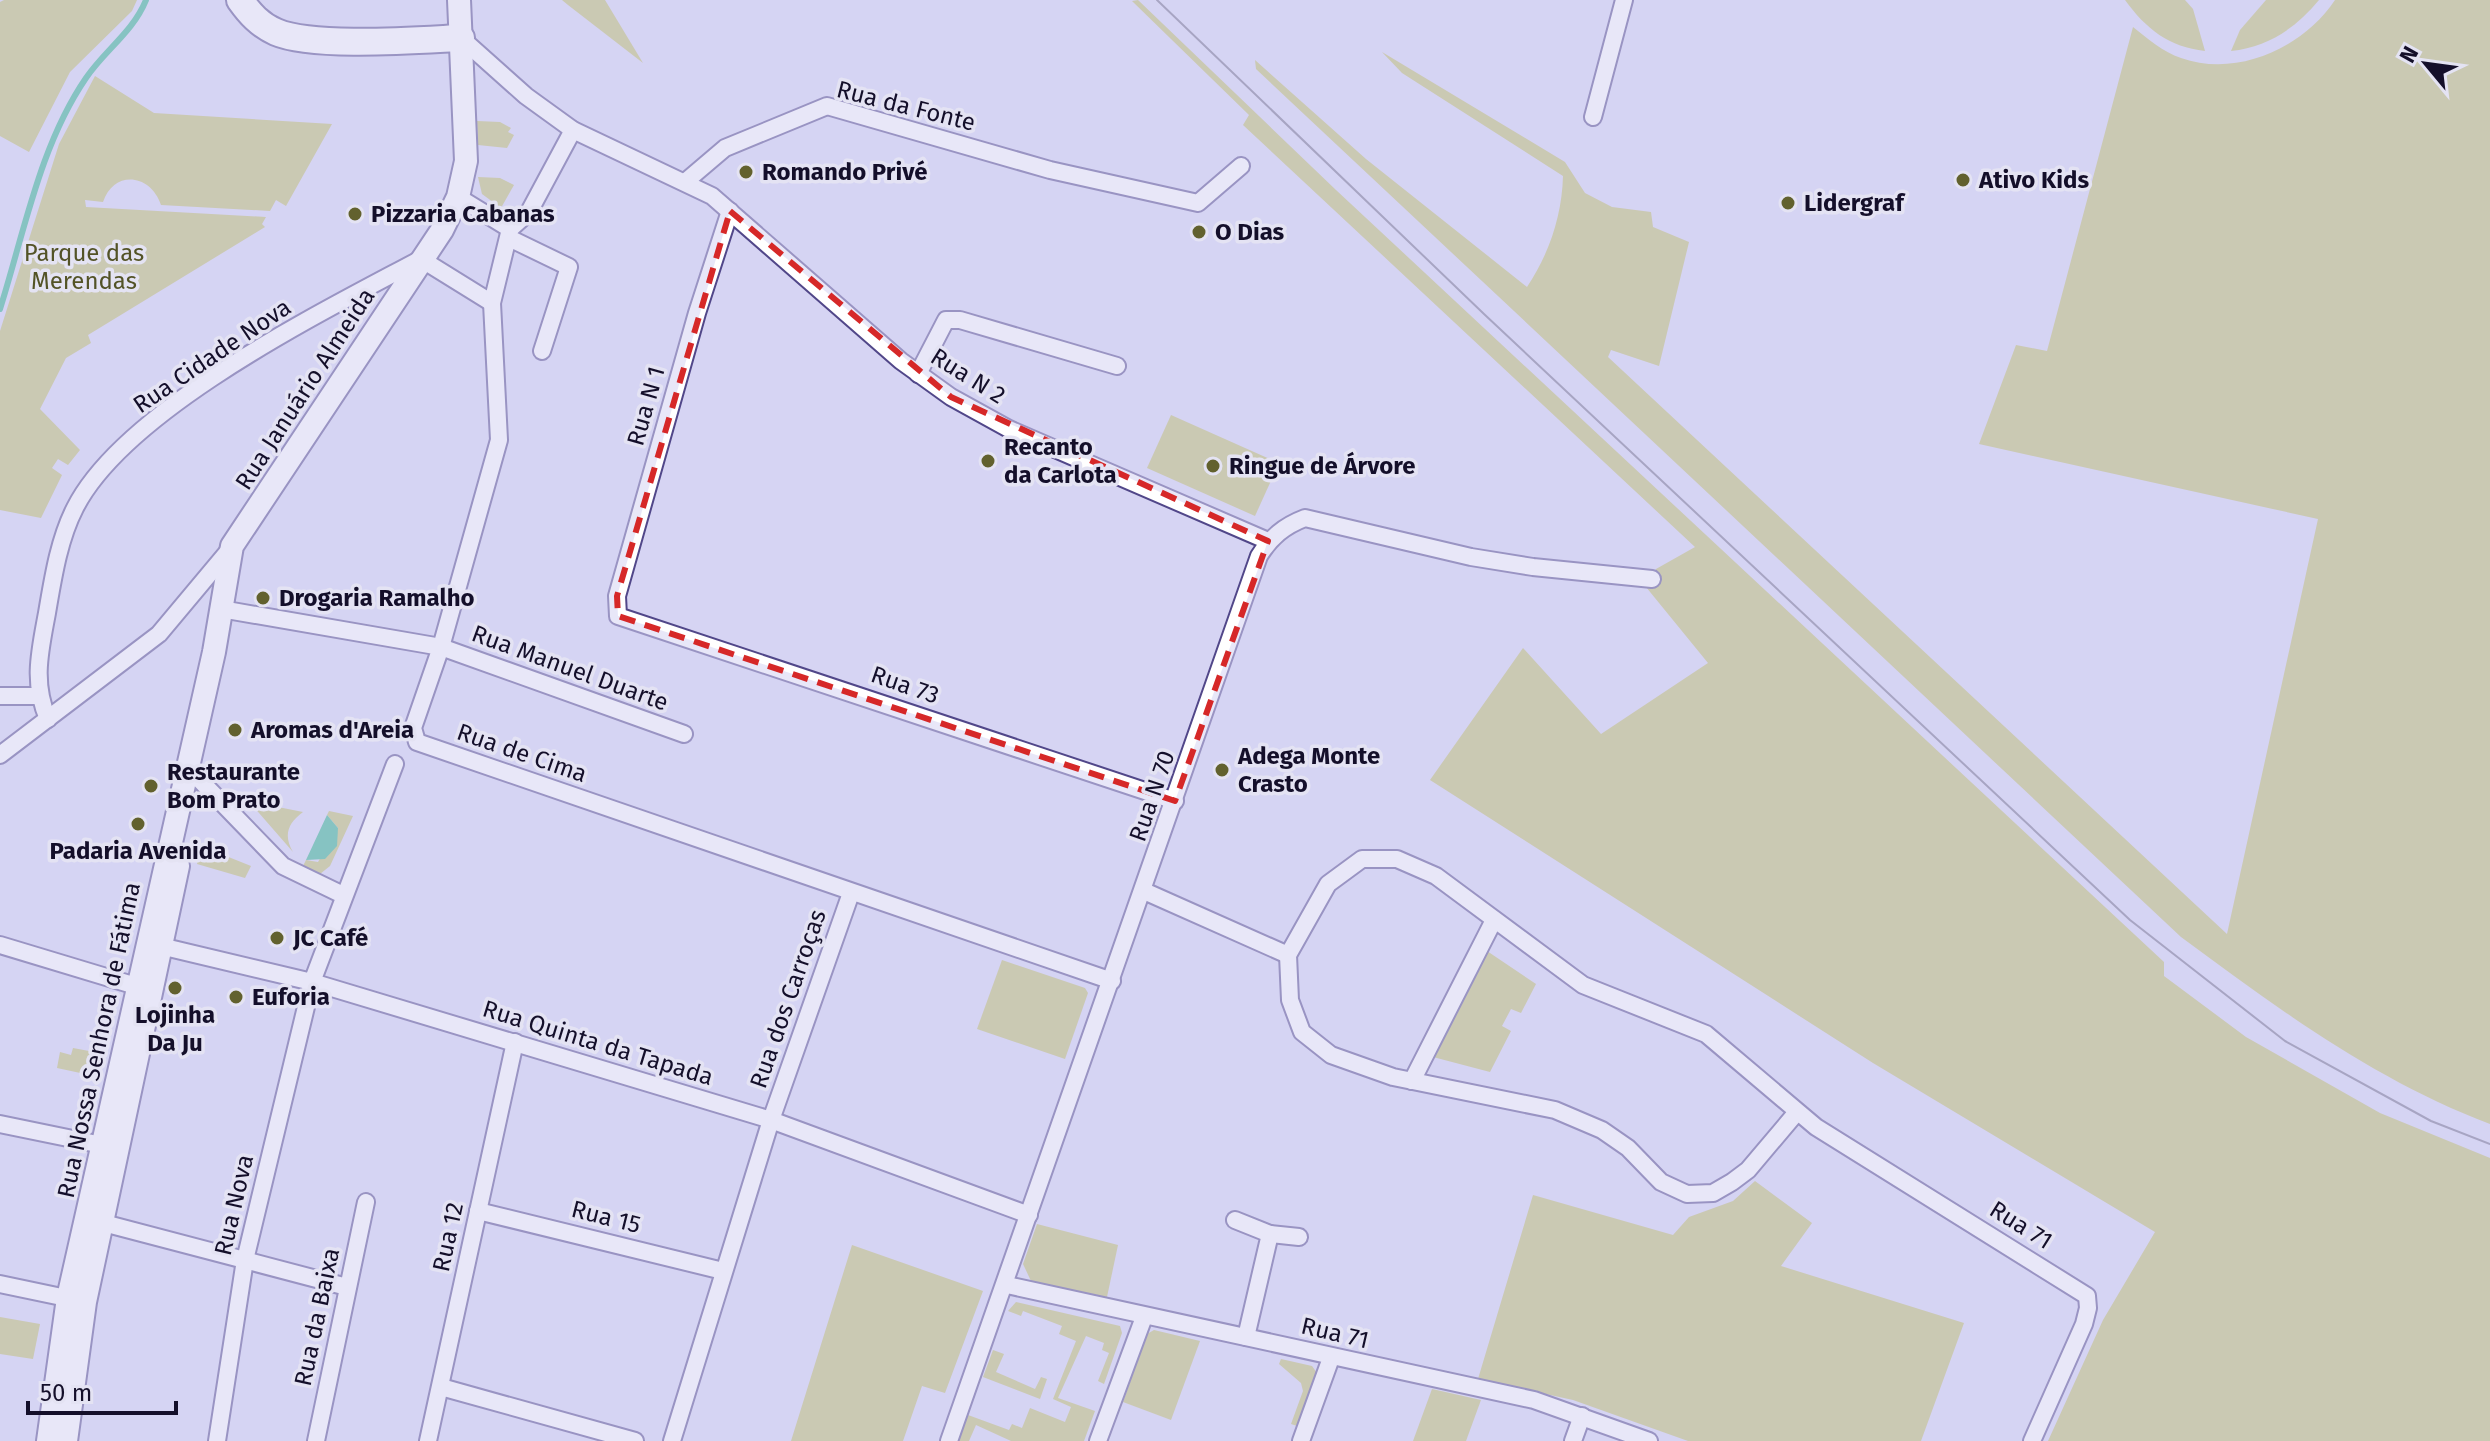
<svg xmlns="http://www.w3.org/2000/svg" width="2490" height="1441" font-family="'Fira Sans',sans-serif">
	<rect width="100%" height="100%" fill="#d6d4f3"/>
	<!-- green -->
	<g fill="#bdbc66">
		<path d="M4 0H137L132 11 70 72 29 152 0 136V2Z"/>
		<path d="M562 0H605L643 63 568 5Z"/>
		<path d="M1138 0 1336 190 2164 962V976L2246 1037 2380 1113 2490 1158V1441H2048L2103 1320 2155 1232 1873 1063 1430 780 1523 648 1601 734 1708 663 1646 587 1656 569 1695 547 1243 125 1249 115 1132 1Z"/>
		<path d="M2125 0H2185L2193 9 2205 51C2169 47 2146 29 2125 0Z"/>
		<path d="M2266 0H2319C2296 28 2268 47 2231 51L2240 30Z"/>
		<path d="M2335 0H2490V1124C2376 1081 2278 1009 2181 937L1256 69 1255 60 1366 159 1527 287C1549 254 1562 216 1563 176L1402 73 1382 52 1565 162 1585 193 1612 207 1651 212 1653 227 1689 242 1659 366 1611 350 1608 357 2227 934 2318 519 1979 444 2016 345 2047 351 2133 27C2148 39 2163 52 2181 58 2237 78 2303 48 2335 0Z"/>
		<path d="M95 76 154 113 332 124 286 206 276 200 270 211 161 205C151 174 114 169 103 202L85 200 86 207 266 217 262 224 265 227 88 335 91 343 66 358 40 409 80 450 68 465 58 459 52 468 62 475 41 518 0 510V331L59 144Z"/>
		<path d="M477 121 500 122 511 128 508 132 514 135 507 148 478 145Z"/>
		<path d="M478 177 500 178 514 185 501 208 482 194Z"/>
		<path d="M1171 415 1279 463 1255 516 1147 468Z"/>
		<path d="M253 802 303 812C288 823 283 835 293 852L252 805Z"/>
		<path d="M329 811 353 816 330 866 320 874 303 866 306 860 318 862 338 828 327 815Z"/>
		<path d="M201 846 251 866 245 878 197 864Z"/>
		<path d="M1487 951 1536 984 1521 1013 1511 1009 1502 1026 1511 1031 1490 1072 1433 1057Z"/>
		<path d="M1002 960 1085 988 1088 993 1065 1059 977 1029Z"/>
		<path d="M106 1047 99 1077 57 1068 60 1052 71 1055 73 1048 89 1051Z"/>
		<path d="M1755 1181 1812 1223 1781 1266 1964 1323 1921 1441H1688L1573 1400 1478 1379 1533 1195 1673 1235 1689 1217 1733 1201Z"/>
		<path d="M1037 1224 1118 1245 1107 1297 1031 1281 1023 1264Z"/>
		<path d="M852 1245 983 1291 945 1393 922 1386 903 1441H791Z"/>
		<path d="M1016 1302 1120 1326 1122 1333 1104 1384 1098 1381 1109 1353 1102 1350 1104 1343 1086 1336 1058 1398 1095 1411 1084 1441H1011L976 1425 969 1441H958L968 1415 1009 1430 1012 1424 1022 1428 1030 1408 1065 1422 1071 1407 1053 1399 1076 1341 1059 1334 1062 1326 1023 1311 1021 1316 1008 1311Z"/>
		<path d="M0 1317 40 1324 33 1359 0 1354Z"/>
		<path d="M1154 1330 1200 1341 1171 1420 1123 1402 1147 1334Z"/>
		<path d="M993 1350 1004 1354 996 1372 1035 1389 1041 1377 1047 1379 1040 1399 983 1377Z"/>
		<path d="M1281 1359 1312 1366 1317 1373 1297 1426 1291 1424 1303 1391 1301 1383 1279 1364Z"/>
		<path d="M1432 1389 1481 1400 1466 1441H1413Z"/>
	</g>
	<!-- water -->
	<path fill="#26af87" d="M327 815 338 828 337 846 325 859 306 860Z"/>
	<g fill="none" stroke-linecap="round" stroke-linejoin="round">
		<!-- stream -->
		<path stroke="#26af87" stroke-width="6" d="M0 309C24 233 40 145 86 78 105 50 133 32 146 0"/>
		<defs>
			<g id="minor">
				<path d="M461 38 526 96 573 130 712 196 901 361 951 397 1009 429 1268 541"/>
				<path d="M1593 117 1624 0"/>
				<path d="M685 182 725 148 827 106 1050 170 1198 203 1241 166"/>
				<path d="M458 197 510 229 492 303 499 440 441 647 413 728 417 742 1112 981"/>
				<path d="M730 211 697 313 617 596 618 616 1175 801"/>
				<path d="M510 229 529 212 573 130"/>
				<path d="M509 238 569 267 542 351"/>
				<path d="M918 374 946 320H960L1117 366"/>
				<path d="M221 609 441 647 684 734"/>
				<path d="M0 696H38"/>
				<path d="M48 719C32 682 40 651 47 613 53 578 59 539 75 508 125 409 324 311 421 259L492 303"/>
				<path d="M0 755 159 634 231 548"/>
				<path d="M195 775 283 866 343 895"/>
				<path d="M1144 891 1288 955"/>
				<path d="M152 944 312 982 771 1120 1029 1215"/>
				<path d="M0 945 136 986"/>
				<path d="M1412 1081 1494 920"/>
				<path d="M1797 1112 1748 1170 1732 1182 1713 1193 1687 1194 1661 1182 1628 1148 1602 1130 1555 1110 1393 1077 1331 1055 1302 1032 1290 1000 1288 955 1328 884 1362 859H1397L1436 876 1583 985 1706 1034 1816 1127 2087 1296 2088 1308 2084 1324 2032 1441"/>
				<path d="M0 1124 102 1145"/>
				<path d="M478 1211 723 1271"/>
				<path d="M92 1220 347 1287"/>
				<path d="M1235 1220 1270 1234 1246 1337"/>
				<path d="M1270 1234 1299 1237"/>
				<path d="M0 1284 76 1300"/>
				<path d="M1007 1285 1534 1400 1649 1441"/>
				<path d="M441 1387 635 1441"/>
				<path d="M217 1441 245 1260 312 982 395 764"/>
				<path d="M316 1441 366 1202"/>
				<path d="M428 1441 515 1042"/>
				<path d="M672 1441 771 1120 851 893"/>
				<path d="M949 1441 1259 556C1271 537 1284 526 1305 518L1471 557 1533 567 1652 579"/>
				<path d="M1098 1441 1144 1317"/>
				<path d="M1301 1441 1331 1358"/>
				<path d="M1573 1441 1582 1416"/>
			</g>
			<g id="tertiary">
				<path d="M48 1441 68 1298 214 652 232 546 442 230 458 197 466 161 459 0"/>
				<path d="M66 1441 85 1302 178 866"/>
			</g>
			<path id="primary" d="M240 0C250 14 260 25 276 32 313 48 418 40 461 38"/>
		</defs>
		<!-- minor casing -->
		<use href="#minor" stroke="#514789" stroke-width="20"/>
		<!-- tertiary casing -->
		<use href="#tertiary" stroke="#514789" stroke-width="26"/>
		<!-- primary casing -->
		<use href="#primary" stroke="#514789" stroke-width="30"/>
		<!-- minor -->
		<use href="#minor" stroke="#fff" stroke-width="16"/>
		<!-- tertiary -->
		<use href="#tertiary" stroke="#fff" stroke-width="22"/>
		<!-- primary -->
		<use href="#primary" stroke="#fff" stroke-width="26"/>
		<!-- tram -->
		<path stroke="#706d8a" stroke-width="2" d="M1157 0 1484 314 2130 920 2285 1041 2431 1121 2490 1144"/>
	</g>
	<!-- marked area -->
	<path d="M0 0H2490V1441H0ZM730 211 951 397 1268 541 1175 801 618 616 617 596Z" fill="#d6d4f3" fill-opacity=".55" fill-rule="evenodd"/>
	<path fill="none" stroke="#d62828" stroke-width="6" stroke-dasharray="16 10" stroke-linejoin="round" d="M730 211 951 397 1268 541 1175 801 618 616 617 596Z"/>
	<!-- markers -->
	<g fill="#62612e" stroke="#e4e3f3" stroke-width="3">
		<circle cx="746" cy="172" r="8"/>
		<circle cx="1963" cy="180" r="8"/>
		<circle cx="1788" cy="203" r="8"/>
		<circle cx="355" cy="214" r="8"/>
		<circle cx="1199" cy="232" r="8"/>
		<circle cx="988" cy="461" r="8"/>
		<circle cx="1213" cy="466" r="8"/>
		<circle cx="263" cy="598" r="8"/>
		<circle cx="235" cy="730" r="8"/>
		<circle cx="1222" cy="770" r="8"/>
		<circle cx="151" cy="786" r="8"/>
		<circle cx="138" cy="824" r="8"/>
		<circle cx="277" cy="938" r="8"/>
		<circle cx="175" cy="988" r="8"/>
		<circle cx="236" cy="997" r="8"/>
	</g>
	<g text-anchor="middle" stroke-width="7" stroke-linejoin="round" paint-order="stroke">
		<!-- street labels -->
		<g font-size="24" fill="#140f2a" stroke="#e4e3f3">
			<text transform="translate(906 106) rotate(14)" y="8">Rua da Fonte</text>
			<text transform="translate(212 356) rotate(-34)" y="8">Rua Cidade Nova</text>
			<text transform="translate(968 376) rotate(32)" y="8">Rua N 2</text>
			<text transform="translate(305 389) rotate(-57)" y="8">Rua Januário Almeida</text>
			<text transform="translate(646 406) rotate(-74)" y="8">Rua N 1</text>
			<text transform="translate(570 668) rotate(20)" y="8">Rua Manuel Duarte</text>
			<text transform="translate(905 685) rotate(19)" y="8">Rua 73</text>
			<text transform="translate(522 753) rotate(19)" y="8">Rua de Cima</text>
			<text transform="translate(1152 796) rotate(-71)" y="8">Rua N 70</text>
			<text transform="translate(788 999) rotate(-71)" y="8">Rua dos Carroças</text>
			<text transform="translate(99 1040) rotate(-78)" y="8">Rua Nossa Senhora de Fátima</text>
			<text transform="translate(598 1043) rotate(17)" y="8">Rua Quinta da Tapada</text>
			<text transform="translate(234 1205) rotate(-77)" y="8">Rua Nova</text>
			<text transform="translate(606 1217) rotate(14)" y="8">Rua 15</text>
			<text transform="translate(2021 1225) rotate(32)" y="8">Rua 71</text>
			<text transform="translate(448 1237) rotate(-78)" y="8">Rua 12</text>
			<text transform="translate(317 1317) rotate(-78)" y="8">Rua da Baixa</text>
			<text transform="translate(1335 1333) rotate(13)" y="8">Rua 71</text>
		</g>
		<!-- poi labels -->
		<g font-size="24" font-weight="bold" fill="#140f2a" stroke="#e4e3f3" text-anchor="start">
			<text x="762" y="180">Romando Privé</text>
			<text x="1979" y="188">Ativo Kids</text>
			<text x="1804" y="211">Lidergraf</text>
			<text x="371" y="222">Pizzaria Cabanas</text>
			<text x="1215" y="240">O Dias</text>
			<text x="1004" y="455">Recanto<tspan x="1004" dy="28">da Carlota</tspan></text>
			<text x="1229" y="474">Ringue de Árvore</text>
			<text x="279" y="606">Drogaria Ramalho</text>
			<text x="251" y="738">Aromas d'Areia</text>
			<text x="1238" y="764">Adega Monte<tspan x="1238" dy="28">Crasto</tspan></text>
			<text x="167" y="780">Restaurante<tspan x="167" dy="28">Bom Prato</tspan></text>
			<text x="138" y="859" text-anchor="middle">Padaria Avenida</text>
			<text x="293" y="946">JC Café</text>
			<text x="252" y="1005">Euforia</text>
			<text x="175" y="1023" text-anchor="middle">Lojinha<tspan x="175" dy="28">Da Ju</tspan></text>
		</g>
		<!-- park labels -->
		<g font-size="24" fill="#535327" stroke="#e4e3f3">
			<text x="84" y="261">Parque das<tspan x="84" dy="28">Merendas</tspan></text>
		</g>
	</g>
	<!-- north arrow -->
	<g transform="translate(2426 64) rotate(299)" stroke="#e4e3f3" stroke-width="6" paint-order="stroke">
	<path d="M0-6L14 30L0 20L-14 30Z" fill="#140f2a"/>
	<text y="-12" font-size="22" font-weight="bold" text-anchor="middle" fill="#140f2a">N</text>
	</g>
	<!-- scale -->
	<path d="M28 1401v12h148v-12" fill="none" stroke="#140f2a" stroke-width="4"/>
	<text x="40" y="1401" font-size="24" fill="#140f2a" stroke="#e4e3f3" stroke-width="6" paint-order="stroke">50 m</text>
</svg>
